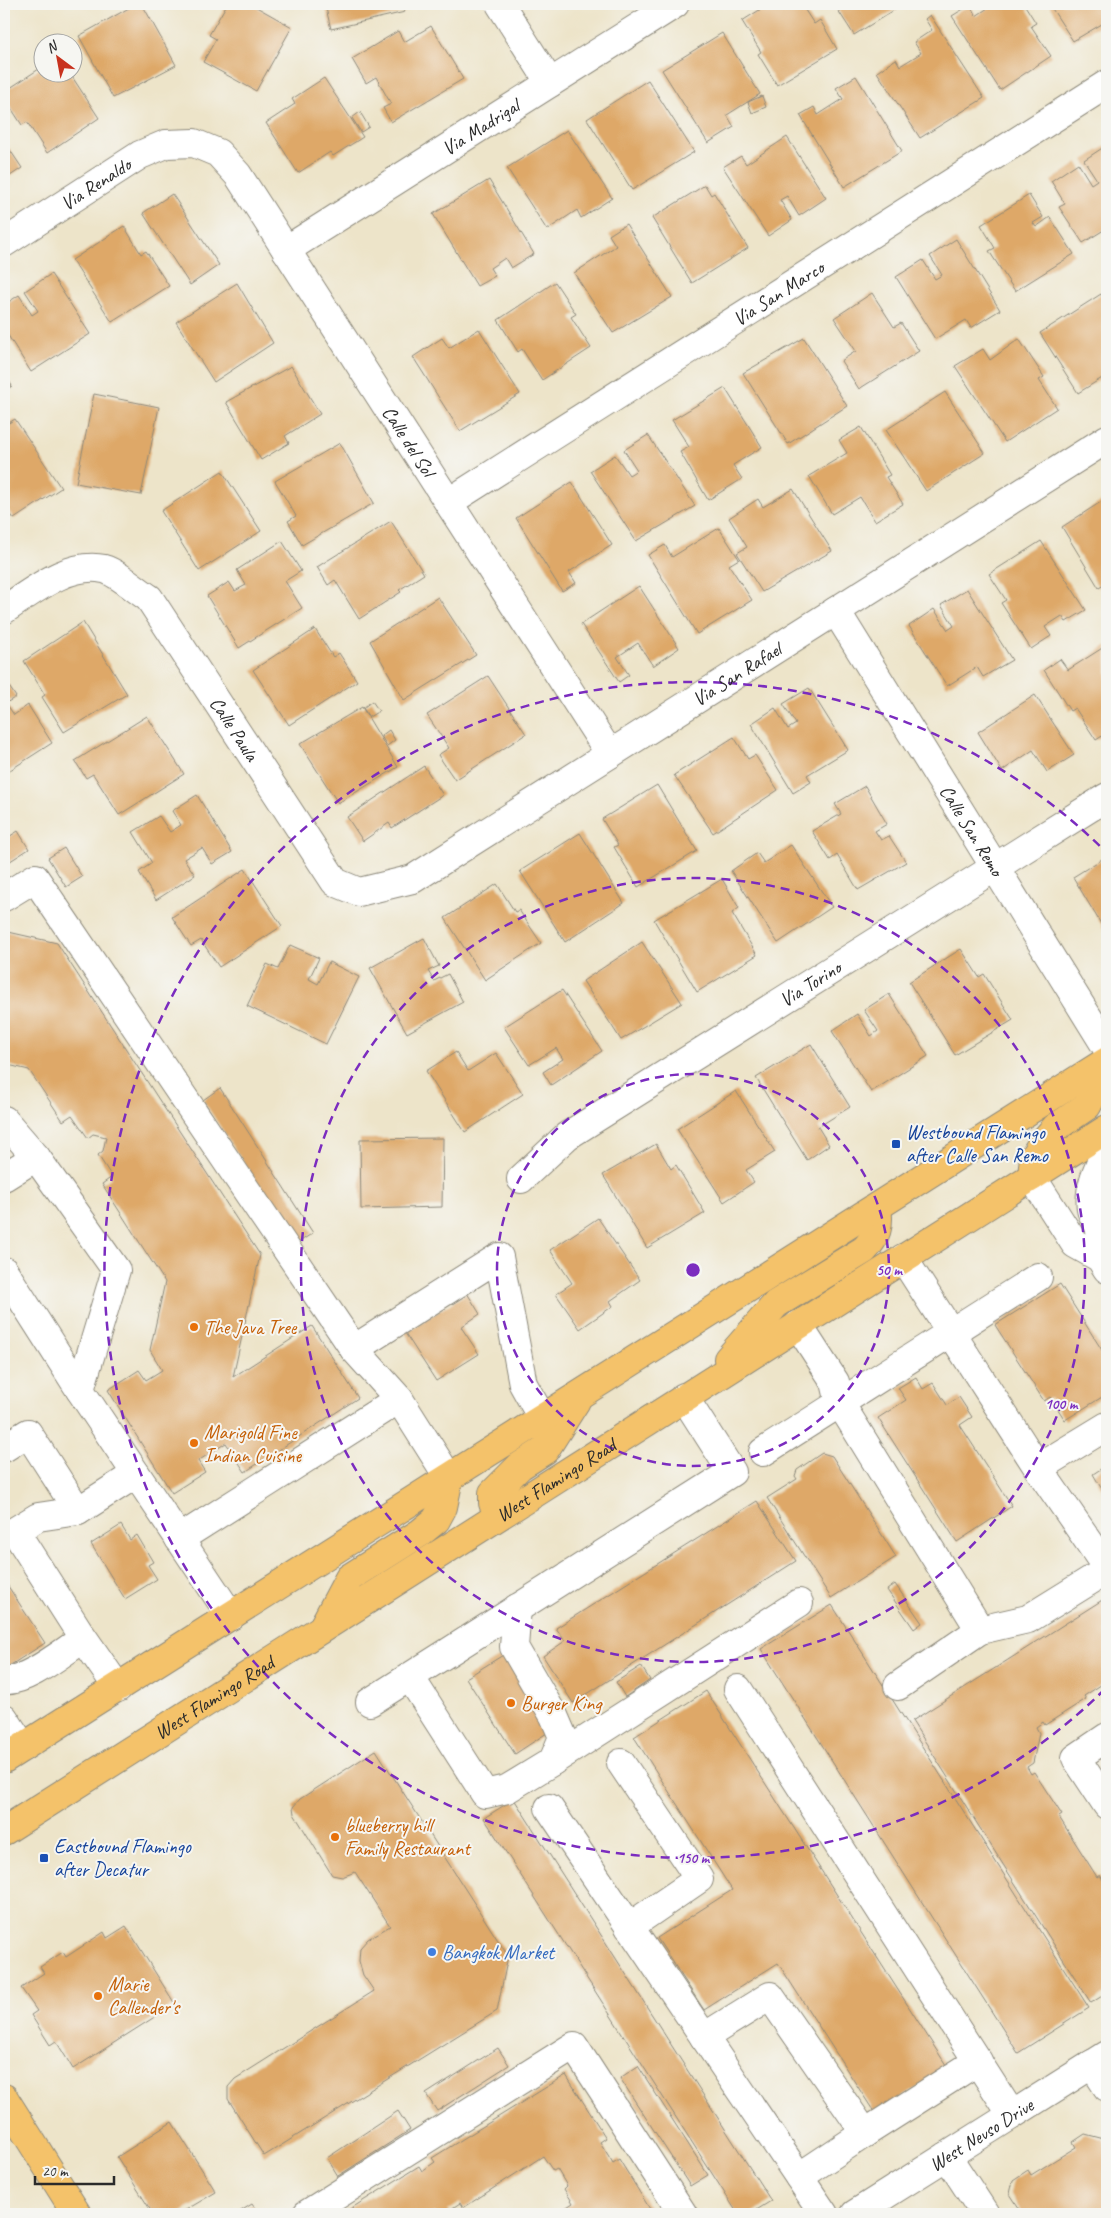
<svg xmlns="http://www.w3.org/2000/svg" width="1111" height="2218" font-family="Caveat,sans-serif">
	<rect width="100%" height="100%" fill="#f6f6f2"/>
	<filter id="ink" filterUnits="userSpaceOnUse"><feTurbulence type="fractalNoise" baseFrequency=".02" numOctaves="2"/><feDisplacementMap in="SourceGraphic" scale="10" xChannelSelector="R" yChannelSelector="G"/><feConvolveMatrix kernelMatrix="1 2 1 2 8 2 1 2 1" color-interpolation-filters="sRGB"/></filter>
	<filter id="wash" filterUnits="userSpaceOnUse"><feTurbulence type="fractalNoise" baseFrequency=".0096" numOctaves="4" result="noise"/><feDisplacementMap in="SourceGraphic" scale="20" xChannelSelector="R" yChannelSelector="G"/><feGaussianBlur stdDeviation="1.12" result="paint"/><feColorMatrix in="noise" values="0 0 0 0 0 0 0 0 0 0 0 0 0 0 0 0 0 1.4 0 .05"/><feComposite in="paint" operator="in"/></filter>
	<g filter="url(#wash)">
		<rect width="100%" height="100%" fill="#ede4c9"/>
		<g id="blocks">
			<!-- building -->
			<g fill="#dea867">
				<path d="M136 4H142L176 65 113 98 79 36Z"/>
				<path d="M227 4H251L292 27 256 91 203 62 216 39 209 35Z"/>
				<path d="M325 4H403L405 12 331 29Z"/>
				<path d="M769 4H801L814 24 820 20 837 49 777 85 758 54 761 52 742 21Z"/>
				<path d="M834 4H904L854 35Z"/>
				<path d="M994 4H1024L1036 23 1031 26 1051 56 1000 90 952 16 970 5 976 16Z"/>
				<path d="M1049 4H1107V21L1073 41Z"/>
				<path d="M930 15 984 98 920 138 877 72 896 59 900 66 921 53 914 42 932 30 925 19Z"/>
				<path d="M431 26 463 79 391 122 383 108 391 104 376 77 366 83 352 59 398 31 404 42Z"/>
				<path d="M722 33 760 94 727 115 734 127 708 143 662 70Z"/>
				<path d="M42 67V72H69L99 118 47 153 27 122 22 125 4 97V92Z"/>
				<path d="M856 76 902 151 844 187 800 115 814 107 818 115 843 99 836 88Z"/>
				<path d="M324 78 363 137 333 156 330 152 298 173 266 123 295 104 292 99Z"/>
				<path d="M648 80 694 152 632 190 587 119Z"/>
				<path d="M762 96 766 107 752 113 748 102Z"/>
				<path d="M360 112 369 127 361 132 352 118Z"/>
				<path d="M567 130 612 198 581 218 577 210 547 230 507 168Z"/>
				<path d="M787 137 826 198 799 216 787 196 780 200 792 220 768 236 723 167 741 156 746 164Z"/>
				<path d="M4 141 22 168 4 180Z"/>
				<path d="M1107 145V228L1083 243 1059 207 1065 204 1051 181 1078 163 1091 184 1097 180 1084 160Z"/>
				<path d="M489 180 534 254 511 268 505 258 490 268 495 276 477 286 433 214Z"/>
				<path d="M705 185 711 195 714 193 748 248 692 283 652 218Z"/>
				<path d="M172 194 219 265 190 285 143 213Z"/>
				<path d="M1029 195 1043 217 1033 223 1036 227 1050 217 1074 254 1015 291 989 251 995 248 981 225Z"/>
				<path d="M626 224 672 297 613 333 574 273 616 246 609 235Z"/>
				<path d="M124 226 141 254 146 251 169 286 112 322 72 260Z"/>
				<path d="M956 239 1000 310 971 328 966 320 935 339 896 277 923 260 935 279 942 275 930 256Z"/>
				<path d="M51 274 90 334 31 372 4 329V305L19 295 32 315 38 311 25 291Z"/>
				<path d="M555 282 576 314 571 317 591 348 542 380 522 349 518 352 498 320Z"/>
				<path d="M237 283 273 343 214 382 176 322Z"/>
				<path d="M872 293 894 327 901 323 919 351 859 389 841 361 856 351 834 318Z"/>
				<path d="M1101 294 1107 305V375L1078 393 1040 333Z"/>
				<path d="M479 329 520 394 460 431 413 357 442 338 449 348Z"/>
				<path d="M804 338 847 406 788 444 743 373Z"/>
				<path d="M1019 339 1044 377 1039 380 1057 408 1005 442 955 366 983 349 990 360Z"/>
				<path d="M291 366 320 414 285 436 289 443 261 460 226 402Z"/>
				<path d="M4 373 12 386 4 391Z"/>
				<path d="M725 388 762 447 733 465 742 479 708 500 680 452 689 447 672 420Z"/>
				<path d="M945 392 985 453 926 491 886 430Z"/>
				<path d="M94 394 159 407 141 495 76 483Z"/>
				<path d="M15 419 61 488 14 519 4 504V426Z"/>
				<path d="M861 427 890 475 886 477 903 504 875 521 860 497 832 514 809 476 847 453 839 440Z"/>
				<path d="M648 435 695 506 636 541 590 471 615 455 629 475 637 470 624 450Z"/>
				<path d="M340 443 374 503 302 545 288 521 296 516 275 481Z"/>
				<path d="M222 471 261 531 199 571 161 511Z"/>
				<path d="M572 482 612 545 569 572 576 583 562 591 516 518Z"/>
				<path d="M793 489 832 551 762 592 737 553 747 547 729 518 758 499 763 507Z"/>
				<path d="M1107 498V583L1099 588 1062 527Z"/>
				<path d="M391 521 424 574 399 590 401 592 359 619 335 580 328 585 317 567Z"/>
				<path d="M719 528 739 559 729 565 752 600 697 634 648 555 665 545 672 557Z"/>
				<path d="M282 541 301 571 285 581 302 608 239 648 207 596 229 582 235 591 246 585 237 570Z"/>
				<path d="M1041 541 1086 610 1066 622 1062 616 1045 627 1051 636 1031 649 1001 603 1006 600 989 574Z"/>
				<path d="M639 586 679 648 653 666 638 643 617 657 629 675 619 682 581 624Z"/>
				<path d="M967 589 1012 660 983 677 977 667 947 686 909 626 934 609 948 630 954 626 941 605Z"/>
				<path d="M438 597 476 655 404 700 370 641Z"/>
				<path d="M83 622 127 694 64 732 42 697 45 695 24 661Z"/>
				<path d="M315 629 333 657 339 653 357 681 289 725 253 670Z"/>
				<path d="M1107 645V733L1096 740 1075 708 1070 711 1044 670 1060 659 1068 670Z"/>
				<path d="M488 676 526 734 455 780 438 755 449 748 427 715Z"/>
				<path d="M4 679 16 697 6 703 14 715 28 705 52 743 4 774Z"/>
				<path d="M809 688 848 750 807 775 811 782 793 793 751 724 775 708 788 729 796 724 783 704Z"/>
				<path d="M1035 695 1074 755 1047 772 1033 750 1002 771 978 732Z"/>
				<path d="M372 701 379 711 369 717 363 708Z"/>
				<path d="M362 707 398 767 338 803 300 744Z"/>
				<path d="M147 716 184 774 119 815 93 774 86 778 75 761Z"/>
				<path d="M389 730 395 740 387 746 381 736Z"/>
				<path d="M734 737 748 759 755 755 778 790 713 833 674 775Z"/>
				<path d="M424 766 443 795 392 828 389 823 363 841 347 817Z"/>
				<path d="M657 785 697 851 638 887 614 847 618 845 602 819Z"/>
				<path d="M865 786 887 824 875 831 881 840 889 836 906 862 858 890 837 855 830 860 812 831 841 814 835 804Z"/>
				<path d="M197 795 232 852 212 864 202 848 184 859 195 875 156 900 139 872 152 863 133 832 159 816 170 832 181 825 172 811Z"/>
				<path d="M18 831 29 849 4 865V840Z"/>
				<path d="M580 833 624 903 565 942 520 871Z"/>
				<path d="M791 845 832 907 778 943 731 871 757 853 764 863Z"/>
				<path d="M64 848 82 877 66 887 48 858Z"/>
				<path d="M1107 856V934L1073 877Z"/>
				<path d="M245 869 282 926 219 967 201 940 191 946 172 917Z"/>
				<path d="M722 879 739 908 732 913 757 955 697 992 654 920Z"/>
				<path d="M497 884 515 912 519 910 541 943 485 980 445 918Z"/>
				<path d="M4 931 57 943 260 1255 233 1377 312 1326 358 1398 245 1472 226 1443 198 1461 205 1472 172 1493 108 1390 139 1370 146 1380 162 1370 150 1350 165 1282 102 1184 112 1177 98 1155 103 1151 106 1137 93 1134 88 1138 72 1115 63 1121 29 1070 4 1064Z"/>
				<path d="M424 938 439 966 428 971 434 981 448 974 463 1002 407 1033 370 968Z"/>
				<path d="M642 942 682 1003 621 1040 583 981Z"/>
				<path d="M290 945 319 958 309 979 318 984 329 962 359 977 326 1044 247 1006 267 964 278 969Z"/>
				<path d="M961 949 979 977 984 974 1013 1020 955 1055 909 982Z"/>
				<path d="M562 990 602 1051 551 1085 543 1072 563 1059 556 1048 529 1065 504 1027Z"/>
				<path d="M889 994 928 1056 871 1092 832 1031 857 1014 871 1036 878 1031 864 1010Z"/>
				<path d="M811 1044 850 1107 818 1127 829 1145 807 1160 756 1078Z"/>
				<path d="M456 1052 468 1071 496 1053 523 1094 465 1132 426 1071Z"/>
				<path d="M220 1088 313 1233 296 1244 203 1100Z"/>
				<path d="M736 1091 775 1152 746 1170 754 1182 724 1202 677 1129Z"/>
				<path d="M443 1138 442 1207 361 1209 360 1139Z"/>
				<path d="M656 1144 671 1169 676 1165 705 1213 647 1248 603 1175Z"/>
				<path d="M598 1218 640 1280 610 1301 613 1306 580 1329 556 1294 572 1283 550 1250Z"/>
				<path d="M1060 1284 1107 1358V1394L1065 1420 1050 1397 1044 1401 995 1325Z"/>
				<path d="M467 1293 480 1314 461 1327 479 1354 436 1381 405 1333Z"/>
				<path d="M916 1377 923 1389 933 1383 947 1405 959 1397 972 1417 960 1425 1012 1506 957 1542 878 1418 906 1400 898 1388Z"/>
				<path d="M822 1453 832 1456 896 1557 831 1598 767 1498 797 1479 795 1476 797 1470Z"/>
				<path d="M1107 1465V1498L1093 1474Z"/>
				<path d="M757 1501 796 1561 573 1703 543 1656 565 1641 556 1628Z"/>
				<path d="M121 1525 130 1540 137 1535 153 1562 148 1565 157 1579 125 1599 91 1544Z"/>
				<path d="M4 1580 45 1643 6 1668 4 1664Z"/>
				<path d="M895 1584 922 1623 914 1629 887 1590Z"/>
				<path d="M1107 1597V1681L1084 1696 1086 1699 1045 1725 1043 1722 1036 1727 1039 1733 1033 1763 1027 1767 1031 1774 1034 1772 1062 1815 1059 1817 1097 1877 1100 1875 1107 1887V1993L1091 2003 912 1721Z"/>
				<path d="M832 1605 1089 2008 1018 2053 761 1649Z"/>
				<path d="M508 1652 556 1727 515 1754 466 1678Z"/>
				<path d="M641 1666 650 1680 625 1697 616 1682Z"/>
				<path d="M706 1691 948 2068 876 2115 778 1963 704 2010 657 1938 732 1890 634 1737Z"/>
				<path d="M376 1750 508 1956 497 2011 264 2156 228 2099V2087L235 2079 374 1991 363 1975 359 1961 360 1948 368 1939 390 1926 355 1872 342 1877 332 1875 294 1814 293 1807 300 1799Z"/>
				<path d="M514 1799 771 2201 750 2214H738L484 1818Z"/>
				<path d="M126 1926 175 2004 73 2069 56 2041 50 2045 31 2015 37 2011 21 1988 44 1973 40 1967 63 1952 66 1957 104 1932 107 1938Z"/>
				<path d="M498 2048 509 2065 437 2111 426 2094Z"/>
				<path d="M638 2066 708 2175 690 2186 620 2078Z"/>
				<path d="M566 2075 606 2138 600 2142 613 2163 619 2159 653 2214H556L573 2203 564 2189 567 2186 557 2169 553 2171 543 2156 463 2208 460 2203 448 2211 451 2214H342L419 2166 422 2171 435 2162 432 2158Z"/>
				<path d="M398 2111 410 2130 338 2176 327 2158Z"/>
				<path d="M172 2122 216 2192 179 2214H153L117 2157Z"/>
				<path d="M1085 2134 1104 2139 1107 2145V2214H1023L1010 2194 1013 2180 1028 2170 1031 2175 1076 2147 1073 2142Z"/>
				<path d="M252 2204 259 2214H236Z"/>
			</g>
		</g>
	</g>
	<g filter="url(#ink)">
		<use href="#blocks" fill-opacity="0" stroke="#8c887a" stroke-width="1"/>
		<g fill="none" stroke-linecap="round" stroke-linejoin="round">
			<defs>
				<g id="minor">
					<path d="M500 4 550 83"/>
					<path id="s1" d="M4 243 140 155 166 144 194 143 218 153 238 175 610 754"/>
					<path id="s2" d="M286 250 675 4"/>
					<path id="s3" d="M449 502 1107 84"/>
					<path id="s4" d="M4 610C32 592 68 561 104 569 116 572 138 591 149 598L335 882 359 892 413 879 1107 439"/>
					<path id="s5" d="M836 611 1107 1048"/>
					<path d="M4 897 35 878 354 1349 399 1399"/>
					<path d="M4 1120 36 1157 4 1177"/>
					<path d="M36 1157 116 1270 80 1390 231 1616"/>
					<path d="M1032 1177 1075 1244 1100 1258 1107 1269"/>
					<path id="s6" d="M521 1179 567 1136 1107 797"/>
					<path d="M903 1258 1038 1468 1107 1426"/>
					<path d="M1100 1258C1100 1249 1102 1235 1099 1227 1097 1220 1092 1216 1091 1209 1088 1188 1098 1167 1107 1149"/>
					<path d="M4 1271 80 1390"/>
					<path d="M798 1325 835 1382 840 1403 980 1630 898 1686"/>
					<path d="M354 1349 499 1257 523 1384 542 1418"/>
					<path d="M4 1448 28 1433 78 1511 136 1474"/>
					<path d="M763 1452 1038 1277"/>
					<path d="M1038 1468 1107 1568"/>
					<path d="M78 1511 38 1517 15 1531 80 1633 118 1688"/>
					<path d="M179 1539 399 1399 449 1478"/>
					<path d="M980 1630 1028 1619 1107 1570"/>
					<path d="M410 1677 485 1794 507 1789 553 1761 563 1737 554 1716 514 1647 517 1608"/>
					<path d="M4 1680C26 1683 64 1651 83 1639"/>
					<path d="M738 1689 1012 2115"/>
					<path d="M370 1702 732 1472 684 1397"/>
					<path d="M4 1718 23 1747"/>
					<path d="M1107 1737 1076 1758 1107 1805"/>
					<path d="M553 1761 799 1603"/>
					<path d="M621 1763 699 1879 629 1927"/>
					<path d="M549 1808 824 2214"/>
					<path d="M704 2037 770 1996 865 2133 799 2177"/>
					<path d="M1092 2064 1107 2087"/>
					<path d="M865 2133 978 2061"/>
					<path d="M947 2156 985 2214"/>
					<path d="M307 2214 574 2046 683 2214"/>
					<path id="s7" d="M855 2214 1107 2055"/>
				</g>
				<g id="major">
					<path d="M1032 1177 1034 1156 1043 1142 1055 1128 1087 1106 1107 1068"/>
					<path d="M728 1359 776 1304 864 1250C877 1237 880 1225 877 1207"/>
					<path d="M498 1515 493 1503V1493L520 1466 545 1450 576 1401"/>
					<path d="M324 1625 349 1578 420 1533 436 1520 443 1507 449 1478"/>
					<path d="M4 1759 1107 1061"/>
					<path id="s8" d="M4 1831 1107 1129"/>
					<path d="M4 2098 77 2214"/>
				</g>
			</defs>
			<!-- minor casing -->
			<use href="#minor" stroke="#8c887a" stroke-width="30"/>
			<!-- major casing -->
			<use href="#major" stroke="#8c887a" stroke-width="30"/>
			<!-- minor -->
			<use href="#minor" stroke="#fff" stroke-width="28"/>
			<!-- major -->
			<use href="#major" stroke="#f4c26a" stroke-width="28"/>
		</g>
	</g>
	<!-- distance rings -->
	<g fill="none" stroke="#7b2cbf" stroke-width="2.5" stroke-dasharray="9 6">
		<circle cx="693" cy="1270" r="196"/>
		<circle cx="693" cy="1270" r="392"/>
		<path d="M1105 1689A588 588 0 1 1 1105 851"/>
	</g>
	<!-- markers -->
	<g fill="#1a4fb4" stroke="#f6f6f2" stroke-width="2">
		<rect x="891" y="1139" width="10" height="10" rx="2.5"/>
		<rect x="39" y="1853" width="10" height="10" rx="2.5"/>
	</g>
	<g fill="#e8710a" stroke="#f6f6f2" stroke-width="2">
		<circle cx="194" cy="1327" r="5"/>
		<circle cx="194" cy="1443" r="5"/>
		<circle cx="511" cy="1703" r="5"/>
		<circle cx="335" cy="1837" r="5"/>
		<circle cx="98" cy="1996" r="5"/>
	</g>
	<circle fill="#3f7fe0" stroke="#f6f6f2" stroke-width="2" cx="432" cy="1952" r="5"/>
	<g text-anchor="middle" stroke-width="4" stroke-linejoin="round" paint-order="stroke">
		<!-- street labels -->
		<g font-size="20" fill="#2b2b2b" stroke="#f6f6f2">
			<text dy="7" stroke="none"><textPath href="#s2" startOffset="230">Via Madrigal</textPath></text>
			<text dy="7" stroke="none"><textPath href="#s1" startOffset="109">Via Renaldo</textPath></text>
			<text dy="7" stroke="none"><textPath href="#s3" startOffset="390">Via San Marco</textPath></text>
			<text dy="7" stroke="none"><textPath href="#s1" startOffset="590">Calle del Sol</textPath></text>
			<text dy="7" stroke="none"><textPath href="#s4" startOffset="969">Via San Rafael</textPath></text>
			<text dy="7" stroke="none"><textPath href="#s4" startOffset="321">Calle Paula</textPath></text>
			<text dy="7" stroke="none"><textPath href="#s5" startOffset="258">Calle San Remo</textPath></text>
			<text dy="7" stroke="none"><textPath href="#s6" startOffset="350">Via Torino</textPath></text>
			<text dy="7" stroke="none"><textPath href="#s8" startOffset="654">West Flamingo Road</textPath></text>
			<text dy="7" stroke="none"><textPath href="#s8" startOffset="249">West Flamingo Road</textPath></text>
			<text dy="7" stroke="none"><textPath href="#s7" startOffset="149">West Nevso Drive</textPath></text>
		</g>
		<!-- transit labels -->
		<g font-size="20" fill="#164399" stroke="#f6f6f2" text-anchor="start">
			<text x="906" y="1139">Westbound Flamingo<tspan x="906" dy="23">after Calle San Remo</tspan></text>
			<text x="54" y="1853">Eastbound Flamingo<tspan x="54" dy="23">after Decatur</tspan></text>
		</g>
		<!-- food labels -->
		<g font-size="20" fill="#c56008" stroke="#f6f6f2" text-anchor="start">
			<text x="204" y="1334">The Java Tree</text>
			<text x="204" y="1439">Marigold Fine<tspan x="204" dy="23">Indian Cuisine</tspan></text>
			<text x="521" y="1710">Burger King</text>
			<text x="345" y="1832">blueberry hill<tspan x="345" dy="23">Family Restaurant</tspan></text>
			<text x="108" y="1991">Marie<tspan x="108" dy="23">Callender's</tspan></text>
		</g>
		<!-- shop labels -->
		<g font-size="20" fill="#366cbe" stroke="#f6f6f2" text-anchor="start">
			<text x="442" y="1959">Bangkok Market</text>
		</g>
	</g>
	<circle cx="693" cy="1270" r="8" fill="#7b2cbf" stroke="#f6f6f2" stroke-width="2.5"/>
	<g font-size="15" text-anchor="middle" font-weight="bold" fill="#7b2cbf" stroke="#f6f6f2" stroke-width="4" stroke-linejoin="round" paint-order="stroke">
		<text x="889" y="1275">50 m</text>
		<text x="1061" y="1409">100 m</text>
		<text x="693" y="1863">150 m</text>
	</g>
	<!-- margin -->
	<rect width="1111" height="2218" fill="none" stroke="#f6f6f2" stroke-width="20"/>
	<!-- north arrow -->
	<g transform="translate(58 58) rotate(328)"><circle r="24" fill="#f6f6f2" stroke="#a5a5a2"/>
	<path d="M0-4L9 19L0 12L-9 19Z" fill="#c8321e"/>
	<text y="-8" font-size="14" font-weight="bold" text-anchor="middle" fill="#2b2b2b">N</text>
	</g>
	<!-- scale -->
	<path d="M35 2176v8h79v-8" fill="none" stroke="#2b2b2b" stroke-width="2.5"/>
	<text x="42" y="2176" font-size="15" fill="#2b2b2b" stroke="#f6f6f2" stroke-width="4" paint-order="stroke">20 m</text>
</svg>
